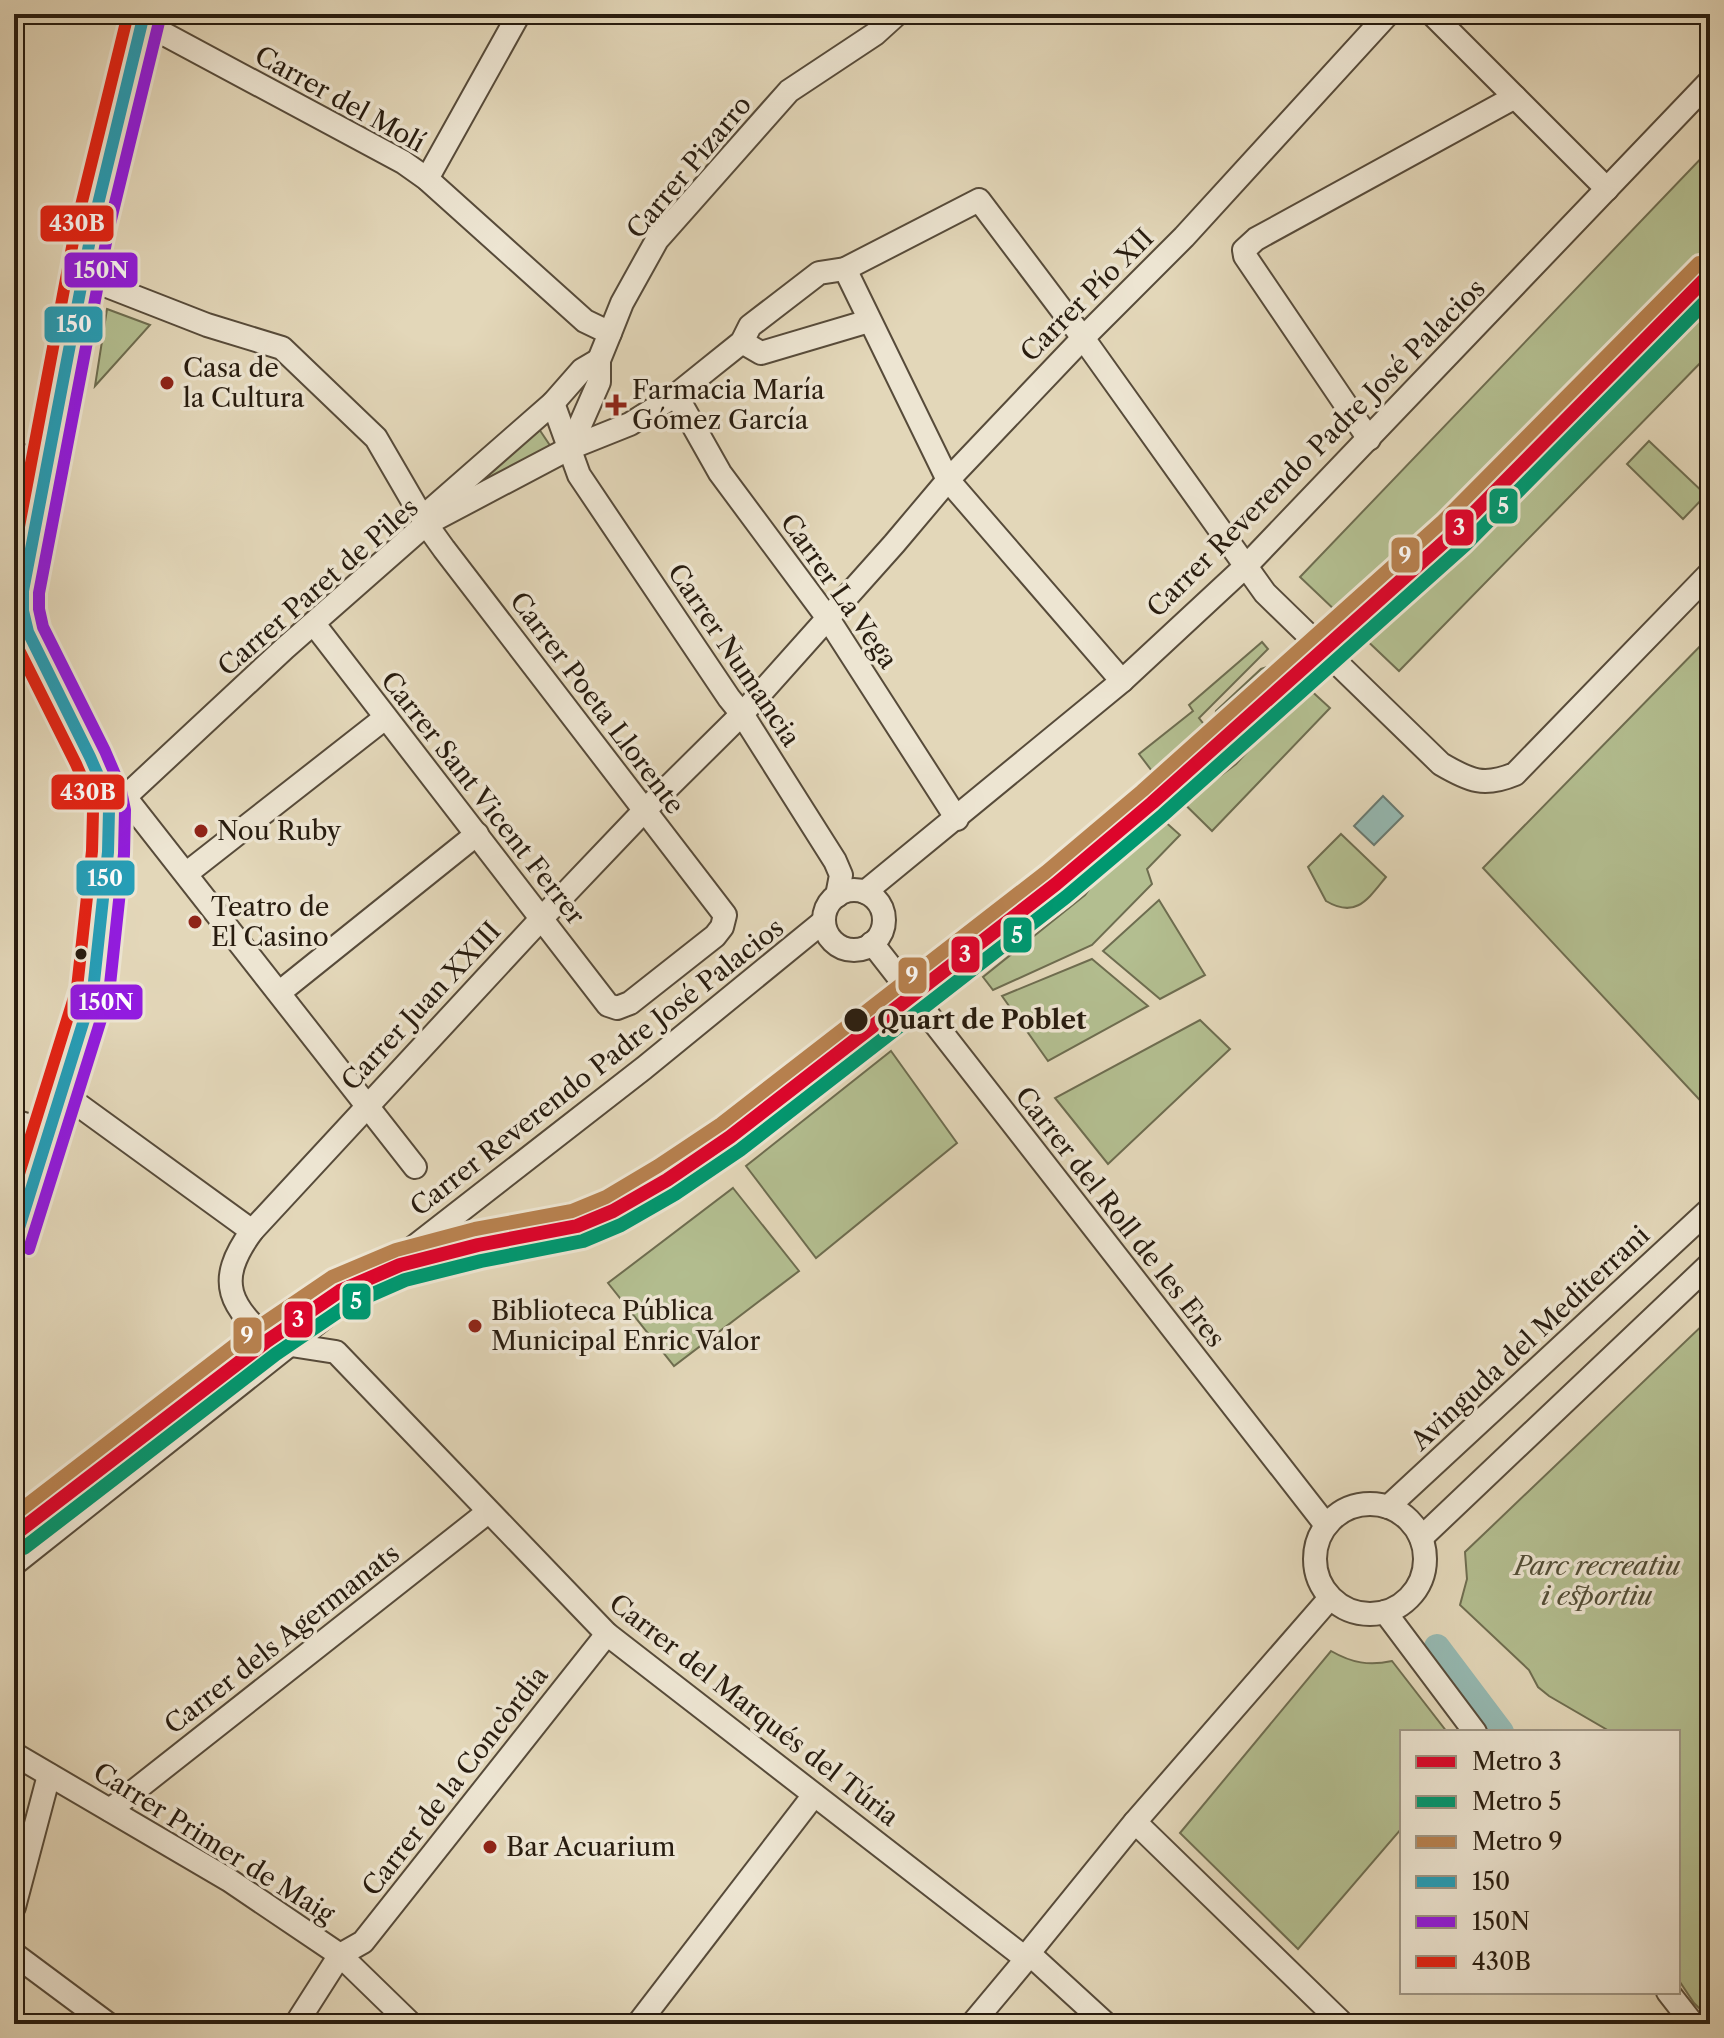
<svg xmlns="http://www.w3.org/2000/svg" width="1724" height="2038" font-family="'Libre Caslon Text',serif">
	<rect width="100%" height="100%" fill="#e3d7b9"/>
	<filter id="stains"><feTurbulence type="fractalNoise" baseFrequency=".0025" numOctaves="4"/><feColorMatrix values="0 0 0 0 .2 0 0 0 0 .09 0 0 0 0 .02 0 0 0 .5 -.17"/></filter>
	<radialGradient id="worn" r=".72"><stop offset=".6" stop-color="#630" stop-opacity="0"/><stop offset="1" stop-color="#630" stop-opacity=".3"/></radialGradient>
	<!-- green -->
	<g fill="#b3be90" stroke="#6e6d50" stroke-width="2">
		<path d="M1710 149V353L1399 671 1300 577Z"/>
		<path d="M107 309 150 325 95 386Z"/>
		<path d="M539 429 551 447 469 493Z"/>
		<path d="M1649 441 1706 495 1683 519 1627 464Z"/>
		<path d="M1710 636V1111L1483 868Z"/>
		<path d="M1262 642 1268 649 1199 718 1222 747 1203 763 1216 779 1236 764 1307 687 1330 708 1212 831 1155 775 1139 754 1193 711 1189 705Z"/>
		<path d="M1267 667C1282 671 1292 680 1290 696L1246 740C1229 740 1213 731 1216 711L1261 669Z"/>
		<path d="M1162 819 1180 835 1147 869 1152 884 1092 945 993 990 983 977 1085 895 1108 864Z"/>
		<path d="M1341 834 1386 877C1368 899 1356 919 1326 901L1308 867Z"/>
		<path d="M1159 900 1205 975 1160 999 1103 951Z"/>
		<path d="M1092 959 1148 1006 1048 1061 1002 996Z"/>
		<path d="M1200 1020 1230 1049 1108 1164 1055 1098Z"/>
		<path d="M891 1051 957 1143 816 1258 746 1166Z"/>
		<path d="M733 1188 799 1271 674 1366 608 1283Z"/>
		<path d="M1710 1318V2019L1694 2003 1678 1979V1732H1611L1549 1696 1538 1687 1529 1670 1460 1605 1467 1579 1465 1552Z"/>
		<path d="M1331 1651C1352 1663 1369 1666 1392 1661L1447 1732H1402V1828L1298 1949 1180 1833Z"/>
	</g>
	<!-- water -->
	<path fill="#95b9b2" stroke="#697a71" stroke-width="2" d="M1383 796 1403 816 1374 845 1354 826Z"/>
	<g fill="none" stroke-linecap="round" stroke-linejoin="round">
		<!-- canal -->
		<path stroke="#95b9b2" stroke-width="26" d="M1437 1647 1501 1732"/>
		<defs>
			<g id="minor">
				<path d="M1432 14 1607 189"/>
				<path d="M142 22 403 162 427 179 585 321 610 333"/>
				<path d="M427 179 519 14"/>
				<path d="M845 269 948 480 1122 681"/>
				<path d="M84 277 207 325 282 348 376 438 426 524 444 549 725 915 722 927 715 936 630 1003 617 1008 608 1005 314 624"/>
				<path d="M742 342 761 353 869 321"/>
				<path d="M676 395 720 473 827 617 957 819"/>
				<path d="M553 403 579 475 729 698 742 714 835 861 841 875 837 896"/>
				<path d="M1369 439 1245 256 1244 250 1256 239 1515 97"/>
				<path d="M570 448 599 382V360L610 333 622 303 657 240 789 91 875 34 897 14"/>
				<path d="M14 463 29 456 48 460"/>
				<path d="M424 516 553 403 582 370 599 360"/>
				<path d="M125 797 415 1167"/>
				<path d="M107 802 125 797 285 648 426 524 570 448 630 424 676 395 707 370 742 342 750 326 819 273 845 269 979 200 1083 338 1265 593 1441 764C1470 781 1484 787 1515 774L1710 573"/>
				<path d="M187 873 385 718"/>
				<circle cx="854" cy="920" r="30"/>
				<path d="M865 892 1122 681 1247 565 1710 81"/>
				<path d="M872 943 1326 1525"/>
				<path d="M280 992 477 834"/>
				<path d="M62 1093 252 1231"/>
				<path d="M14 1121 50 1132"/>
				<circle cx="1370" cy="1559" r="55"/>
				<path d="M1388 1507 1710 1209"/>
				<path d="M1421 1538 1710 1264"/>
				<path d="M14 1564 351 1296 644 1068 824 921"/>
				<path d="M1385 1612 1475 1732"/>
				<path d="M14 1754 229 1880 340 1955 411 2024"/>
				<path d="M110 1810 488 1512"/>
				<path d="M1135 1822 1343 2024"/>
				<path d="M14 1907 49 1775"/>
				<path d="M1032 1949 1135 1822 1330 1598"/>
				<path d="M14 1954 108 2024"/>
				<path d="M1020 1954 607 1634 336 1352 291 1345H274C230 1306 214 1283 252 1231L541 919 643 812 742 714 894 544 948 480 1083 338 1184 237 1388 14"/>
				<path d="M1035 1959 1106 2024"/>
				<path d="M1668 1992 1693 2024"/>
				<path d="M296 2024 340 1955 363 1942 607 1634"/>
				<path d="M638 2024 814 1795"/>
				<path d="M972 2024 1023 1963"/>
			</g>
			<path id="tertiary" d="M14 1244 93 991 108 852 109 810 105 791 90 757 28 632 23 611V591L92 229 144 14"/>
		</defs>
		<!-- minor casing -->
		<use href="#minor" stroke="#574b3a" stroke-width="26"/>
		<!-- tertiary casing -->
		<use href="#tertiary" stroke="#574b3a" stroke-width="32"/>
		<!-- minor -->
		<use href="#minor" stroke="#ede5d2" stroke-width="22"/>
		<!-- tertiary -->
		<use href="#tertiary" stroke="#ede5d2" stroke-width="28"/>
		<defs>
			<path id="bus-1" d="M14 1244 93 991 108 852 109 810 105 791 90 757 28 632 23 611V591L92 229 144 14"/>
			<path id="bus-2" d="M29 1249 109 994 124 854 125 810 120 786 105 751 43 627 39 609V593L108 232 160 18"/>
			<g id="bus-3">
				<path d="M14 553 76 226 128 14"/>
				<path d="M14 640 76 764 90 796 93 811 92 851 77 988 14 1190"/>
			</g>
		</defs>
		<!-- bus-1 casing -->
		<use href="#bus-1" stroke="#ede5d2" stroke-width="18"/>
		<!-- bus-2 casing -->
		<use href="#bus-2" stroke="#ede5d2" stroke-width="18"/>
		<!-- bus-3 casing -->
		<use href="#bus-3" stroke="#ede5d2" stroke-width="18"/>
		<!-- bus-1 -->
		<use href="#bus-1" stroke="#269eb7" stroke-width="12"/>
		<!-- bus-2 -->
		<use href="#bus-2" stroke="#921be0" stroke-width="12"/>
		<!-- bus-3 -->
		<use href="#bus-3" stroke="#e42315" stroke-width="12"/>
		<defs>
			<path id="metro-1" d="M14 1535 267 1341 340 1291 400 1265 478 1245 577 1226 613 1211 667 1180 730 1137 1056 884 1152 803 1454 533 1710 274"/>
			<path id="metro-2" d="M24 1548 276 1354 348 1305 405 1280 481 1261 583 1241 621 1225 675 1194 740 1150 1066 897 1163 815 1465 545 1710 297"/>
			<path id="metro-3" d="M14 1515 257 1328 332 1277 396 1250 475 1229 572 1211 606 1197 658 1166 721 1124 1046 872 1142 791 1443 521 1699 263"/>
		</defs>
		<!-- metro-1 casing -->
		<use href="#metro-1" stroke="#ede5d2" stroke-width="20"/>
		<!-- metro-2 casing -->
		<use href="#metro-2" stroke="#ede5d2" stroke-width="20"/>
		<!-- metro-3 casing -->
		<use href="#metro-3" stroke="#ede5d2" stroke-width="20"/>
		<!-- metro-1 -->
		<use href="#metro-1" stroke="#dd052b" stroke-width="14"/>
		<!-- metro-2 -->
		<use href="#metro-2" stroke="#009870" stroke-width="14"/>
		<!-- metro-3 -->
		<use href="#metro-3" stroke="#b7814f" stroke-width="14"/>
	</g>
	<!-- markers -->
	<g fill="#8f2418" stroke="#ede5d2" stroke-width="3">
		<circle cx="167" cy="383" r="8"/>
		<path d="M612 393h8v8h8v8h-8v8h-8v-8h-8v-8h8z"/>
		<circle cx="201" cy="831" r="8"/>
		<circle cx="195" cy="922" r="8"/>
		<circle cx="475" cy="1326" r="8"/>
		<circle cx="490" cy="1847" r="8"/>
	</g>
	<g fill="#281c0f" stroke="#ede5d2" stroke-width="3">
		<circle cx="81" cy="954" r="7"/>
		<circle cx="856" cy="1020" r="13"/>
	</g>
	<g text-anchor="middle" stroke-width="7" stroke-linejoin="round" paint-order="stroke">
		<!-- street labels -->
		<g font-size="26" fill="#281c0f" stroke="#ede5d2">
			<text transform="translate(340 99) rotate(29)" y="9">Carrer del Molí</text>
			<text transform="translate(689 167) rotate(-50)" y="9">Carrer Pizarro</text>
			<text transform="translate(1087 295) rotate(-45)" y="9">Carrer Pío XII</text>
			<text transform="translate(1316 448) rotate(-45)" y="9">Carrer Reverendo Padre José Palacios</text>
			<text transform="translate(318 587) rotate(-41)" y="9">Carrer Paret de Piles</text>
			<text transform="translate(839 591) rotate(55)" y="9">Carrer La Vega</text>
			<text transform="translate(734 655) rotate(56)" y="9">Carrer Numancia</text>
			<text transform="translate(597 703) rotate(53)" y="9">Carrer Poeta Llorente</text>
			<text transform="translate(483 798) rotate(52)" y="9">Carrer Sant Vicent Ferrer</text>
			<text transform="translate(421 1006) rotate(-47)" y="9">Carrer Juan XXIII</text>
			<text transform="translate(597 1067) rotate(-38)" y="9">Carrer Reverendo Padre José Palacios</text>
			<text transform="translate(1120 1217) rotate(52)" y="9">Carrer del Roll de les Eres</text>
			<text transform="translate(1530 1338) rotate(-43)" y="9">Avinguda del Mediterrani</text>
			<text transform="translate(282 1639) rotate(-38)" y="9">Carrer dels Agermanats</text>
			<text transform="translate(754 1710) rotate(38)" y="9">Carrer del Marqués del Túria</text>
			<text transform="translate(455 1781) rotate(-52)" y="9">Carrer de la Concòrdia</text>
			<text transform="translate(214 1843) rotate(32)" y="9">Carrer Primer de Maig</text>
		</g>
		<!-- poi labels -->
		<g font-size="26" fill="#281c0f" stroke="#ede5d2" text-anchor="start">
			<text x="183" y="377">Casa de<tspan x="183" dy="30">la Cultura</tspan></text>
			<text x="632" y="399">Farmacia María<tspan x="632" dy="30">Gómez García</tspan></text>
			<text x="217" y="840">Nou Ruby</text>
			<text x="211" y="916">Teatro de<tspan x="211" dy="30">El Casino</tspan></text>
			<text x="491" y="1320">Biblioteca Pública<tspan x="491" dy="30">Municipal Enric Valor</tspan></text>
			<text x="506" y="1856">Bar Acuarium</text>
		</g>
		<!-- stop labels -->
		<g font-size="26" font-weight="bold" fill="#281c0f" stroke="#ede5d2" text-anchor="start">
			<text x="877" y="1029">Quart de Poblet</text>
		</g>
		<!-- park labels -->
		<g font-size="26" font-style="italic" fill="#524d36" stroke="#ede5d2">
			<text x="1597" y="1575">Parc recreatiu<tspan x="1597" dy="30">i esportiu</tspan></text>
		</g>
	</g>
	<g stroke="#ede5d2" stroke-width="3">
		<rect x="39" y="204" width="76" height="39" rx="8" fill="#e42315"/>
		<rect x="63" y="251" width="76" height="38" rx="8" fill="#921be0"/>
		<rect x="43" y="305" width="61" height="39" rx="8" fill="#269eb7"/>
		<rect x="1488" y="487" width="31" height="38" rx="8" fill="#009870"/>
		<rect x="1444" y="508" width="31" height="39" rx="8" fill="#dd052b"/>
		<rect x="1390" y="536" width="31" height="38" rx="8" fill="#b7814f"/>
		<rect x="50" y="773" width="76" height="38" rx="8" fill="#e42315"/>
		<rect x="75" y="859" width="61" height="38" rx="8" fill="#269eb7"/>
		<rect x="1002" y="916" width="31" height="38" rx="8" fill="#009870"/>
		<rect x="950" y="935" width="31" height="39" rx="8" fill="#dd052b"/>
		<rect x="897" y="956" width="31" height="39" rx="8" fill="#b7814f"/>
		<rect x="69" y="983" width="75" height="38" rx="8" fill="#921be0"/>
		<rect x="341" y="1282" width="31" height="39" rx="8" fill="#009870"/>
		<rect x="283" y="1300" width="31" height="39" rx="8" fill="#dd052b"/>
		<rect x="232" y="1316" width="31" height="39" rx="8" fill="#b7814f"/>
	</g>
	<g font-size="22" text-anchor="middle" font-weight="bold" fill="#fff">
		<text x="77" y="231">430B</text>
		<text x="101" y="278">150N</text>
		<text x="74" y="332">150</text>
		<text x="1503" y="514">5</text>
		<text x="1459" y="535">3</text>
		<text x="1405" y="563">9</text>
		<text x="88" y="800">430B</text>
		<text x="105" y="886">150</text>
		<text x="1017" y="943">5</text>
		<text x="965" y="962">3</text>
		<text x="912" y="983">9</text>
		<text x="106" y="1010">150N</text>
		<text x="356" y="1309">5</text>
		<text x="298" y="1327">3</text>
		<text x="247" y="1343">9</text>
	</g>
	<!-- margin -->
	<rect width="1724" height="2038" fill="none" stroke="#e3d7b9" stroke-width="48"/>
	<rect x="16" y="16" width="1692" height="2006" fill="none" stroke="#281c0f" stroke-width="4"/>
	<rect x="24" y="24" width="1676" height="1990" fill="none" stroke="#281c0f" stroke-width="2"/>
	<!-- legend -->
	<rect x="1400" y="1730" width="280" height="264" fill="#ede5d2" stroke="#9e9584" stroke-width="2"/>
	<rect x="1416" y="1756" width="40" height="12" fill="#dd052b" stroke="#9e9584" stroke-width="2"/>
	<text x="1472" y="1770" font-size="24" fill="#281c0f">Metro 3</text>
	<rect x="1416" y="1796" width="40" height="12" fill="#009870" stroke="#9e9584" stroke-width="2"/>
	<text x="1472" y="1810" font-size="24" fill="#281c0f">Metro 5</text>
	<rect x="1416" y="1836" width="40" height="12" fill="#b7814f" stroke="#9e9584" stroke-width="2"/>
	<text x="1472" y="1850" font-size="24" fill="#281c0f">Metro 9</text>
	<rect x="1416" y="1876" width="40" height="12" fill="#269eb7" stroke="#9e9584" stroke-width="2"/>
	<text x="1472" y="1890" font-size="24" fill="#281c0f">150</text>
	<rect x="1416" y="1916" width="40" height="12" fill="#921be0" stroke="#9e9584" stroke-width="2"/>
	<text x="1472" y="1930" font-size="24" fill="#281c0f">150N</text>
	<rect x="1416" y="1956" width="40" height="12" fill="#e42315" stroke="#9e9584" stroke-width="2"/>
	<text x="1472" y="1970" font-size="24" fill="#281c0f">430B</text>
	<rect width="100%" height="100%" filter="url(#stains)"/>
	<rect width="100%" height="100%" fill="url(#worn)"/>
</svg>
